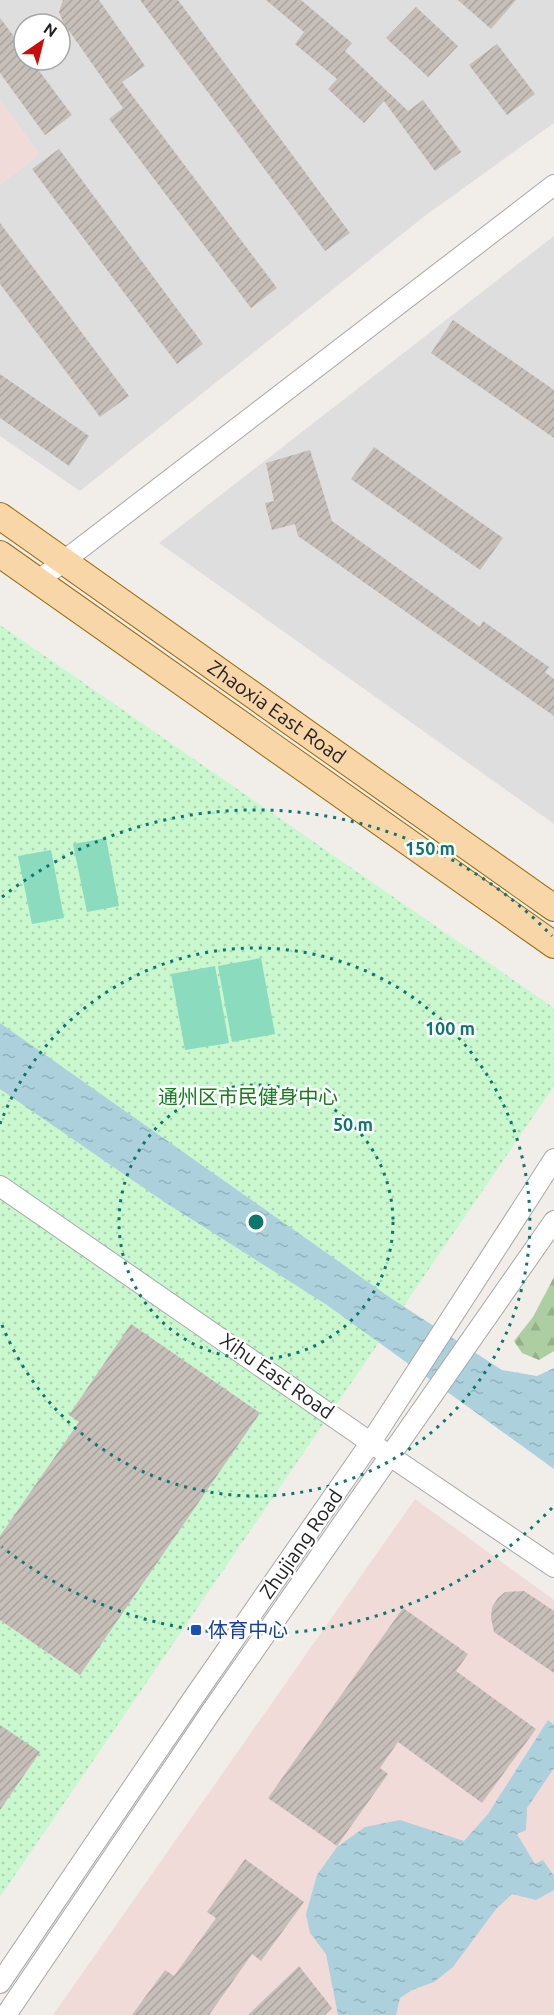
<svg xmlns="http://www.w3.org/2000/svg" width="554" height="2015" font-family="Ubuntu,'Noto Sans SC',sans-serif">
	<defs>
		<pattern id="forest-firs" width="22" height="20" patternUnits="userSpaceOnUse" patternTransform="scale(1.5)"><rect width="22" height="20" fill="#accea0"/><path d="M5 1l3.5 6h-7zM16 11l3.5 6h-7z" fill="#94b18a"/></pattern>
		<pattern id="park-dots" width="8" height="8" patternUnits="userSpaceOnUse" patternTransform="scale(1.5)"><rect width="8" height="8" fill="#c9f7ce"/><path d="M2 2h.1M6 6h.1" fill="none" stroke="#acd3b1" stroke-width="1.8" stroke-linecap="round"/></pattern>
		<pattern id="water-ripples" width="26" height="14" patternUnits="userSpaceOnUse" patternTransform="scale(1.5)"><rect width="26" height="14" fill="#acd0dc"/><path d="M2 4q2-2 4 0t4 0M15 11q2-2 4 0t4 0" fill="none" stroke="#94b2bc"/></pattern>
		<pattern id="building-hatch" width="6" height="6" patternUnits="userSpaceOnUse" patternTransform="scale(1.5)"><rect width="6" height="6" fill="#c6beb8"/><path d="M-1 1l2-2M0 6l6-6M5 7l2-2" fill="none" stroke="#aaa39e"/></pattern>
	</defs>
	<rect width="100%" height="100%" fill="#f1eee9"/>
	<!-- residential -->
	<g fill="#dfdede" fill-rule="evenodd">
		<path d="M0 0H554V123L426 215 80 491 0 436V185L39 154 0 100ZM24 24H60V60H24Z"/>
		<path d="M554 236V824L159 543Z"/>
	</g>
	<!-- commercial -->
	<g fill="#f0dbd9">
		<path d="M0 100 39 154 0 185Z"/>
		<path d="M415 1499 554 1600V2015H53Z"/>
	</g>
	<!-- forest -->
	<path fill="url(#forest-firs)" d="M554 1277V1351L539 1360 522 1353 514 1341 533 1317Z"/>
	<!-- park -->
	<path fill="url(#park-dots)" d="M0 625 554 1008V1086L0 1897Z"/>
	<!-- pitch -->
	<g fill="#8bdbbe">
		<path d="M106 838 119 906 87 912 73 844Z"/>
		<path d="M51 850 64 918 32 924 18 856Z"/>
		<path d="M261 958 275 1034 232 1042 218 966Z"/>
		<path d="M215 966 229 1043 185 1050 171 974Z"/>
	</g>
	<!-- water -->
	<g fill="url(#water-ripples)">
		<path d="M0 1023 392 1299 502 1370 537 1376 554 1368V1469L327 1305 163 1201 0 1089Z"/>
		<path d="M548 1720 554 1725V1768L527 1808 526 1830 517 1834 535 1864 543 1860 554 1876V1890L536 1900 512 1894 496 1909 453 1967 434 1982 412 1990 400 1998 396 2015H338L326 1954 310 1933 306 1914 317 1875 337 1847 365 1827 400 1820 464 1841 488 1814Z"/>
	</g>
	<!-- building -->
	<g fill="url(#building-hatch)">
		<path d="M63 0H99L145 66 122 82 277 288 251 308 109 119 123 108 63 22 59 12Z"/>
		<path d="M140 0H178L350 233 325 251Z"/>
		<path d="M266 0H301L352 43 345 51 408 111 423 100 461 152 435 171 384 101 364 123 328 89 337 79 295 44 304 32Z"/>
		<path d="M458 0H516L491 29Z"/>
		<path d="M416 7 458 46 428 77 386 38Z"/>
		<path d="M0 18 24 50V60H31L72 115 45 135 0 73Z"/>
		<path d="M497 44 535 94 507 115 469 65Z"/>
		<path d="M59 149 203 344 177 364 32 169Z"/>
		<path d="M0 223 129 396 100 417 0 284Z"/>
		<path d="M453 320 554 390V438L431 353Z"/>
		<path d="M0 374 89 436 69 466 0 418Z"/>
		<path d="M374 447 503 538 480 570 351 479Z"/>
		<path d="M310 450 332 521 480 627 483 621 549 667 545 672 554 679V716L298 536 295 524 272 530 265 503 274 501 266 463Z"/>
		<path d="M131 1324 260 1413 80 1675 0 1620V1536L79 1422 69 1415Z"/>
		<path d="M524 1591 554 1611V1673L494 1632 491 1618 492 1607 498 1598 505 1592Z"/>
		<path d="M403 1608 468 1654 456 1671 536 1729 482 1803 398 1742 380 1768 388 1774 337 1846 268 1798Z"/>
		<path d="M0 1725 40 1752 0 1810Z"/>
		<path d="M245 1859 304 1902 261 1961 252 1954 209 2015H132L165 1970 174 1976 216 1918 207 1912Z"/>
		<path d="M299 1966 332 2008 325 2015H248Z"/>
	</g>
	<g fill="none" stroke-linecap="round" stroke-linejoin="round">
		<defs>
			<g id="tertiary">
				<path d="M39 580 554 185"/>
				<path d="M0 1186 390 1456 554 1567"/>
				<path d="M0 1983 192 1700 371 1442 554 1159"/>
				<path d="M6 2015 211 1712 554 1221"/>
			</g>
			<g id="primary">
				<path id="s1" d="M0 516 554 908"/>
				<path d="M0 554 554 945"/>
			</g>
		</defs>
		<!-- tertiary casing -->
		<use href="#tertiary" stroke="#a8a8a8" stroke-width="22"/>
		<!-- primary casing -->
		<use href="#primary" stroke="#976a08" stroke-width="28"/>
		<!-- tertiary -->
		<use href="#tertiary" stroke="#fff" stroke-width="20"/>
		<!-- primary -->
		<use href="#primary" stroke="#f8d6a7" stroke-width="26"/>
	</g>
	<!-- distance rings -->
	<g fill="none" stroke="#0f766e" stroke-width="3" stroke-dasharray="3 6">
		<circle cx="256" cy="1222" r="137"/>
		<path d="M0 1124A274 274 0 1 1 0 1320"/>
		<path d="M552 1508A412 412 0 0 1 2 1547M2 897A412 412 0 0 1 552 936"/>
	</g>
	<!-- markers -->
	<rect fill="#1a4fb4" stroke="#fff" stroke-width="2" x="190" y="1624" width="12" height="12" rx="3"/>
	<g text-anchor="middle" stroke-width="5" stroke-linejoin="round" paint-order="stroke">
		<!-- street labels -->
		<g font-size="20" fill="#212121" stroke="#fff">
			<text dy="7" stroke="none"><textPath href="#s1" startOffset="339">Zhaoxia East Road</textPath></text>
			<text transform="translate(277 1376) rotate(35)" y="7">Xihu East Road</text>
			<text transform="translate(301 1544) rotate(-55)" y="7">Zhujiang Road</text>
		</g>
		<!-- park labels -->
		<g font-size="20" fill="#127d1c" stroke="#fff">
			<text x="248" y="1104">通州区市民健身中心</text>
		</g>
		<!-- transit labels -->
		<g font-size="20" fill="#164399" stroke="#fff" text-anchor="start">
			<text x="208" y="1637">体育中心</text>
		</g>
	</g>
	<circle cx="256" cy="1222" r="9" fill="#0f766e" stroke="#fff" stroke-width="3"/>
	<g font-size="18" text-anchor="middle" font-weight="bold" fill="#0f766e" stroke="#fff" stroke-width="5" stroke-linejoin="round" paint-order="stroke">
		<text x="430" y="855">150 m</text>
		<text x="450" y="1035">100 m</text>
		<text x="353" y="1131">50 m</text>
	</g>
	<!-- north arrow -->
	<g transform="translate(42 42) rotate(35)"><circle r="28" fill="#ffffff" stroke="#a6a6a6" stroke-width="1.5"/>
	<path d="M0-4.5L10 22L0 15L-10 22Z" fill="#c90d0a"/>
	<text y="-9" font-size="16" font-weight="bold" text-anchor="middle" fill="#212121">N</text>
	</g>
</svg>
